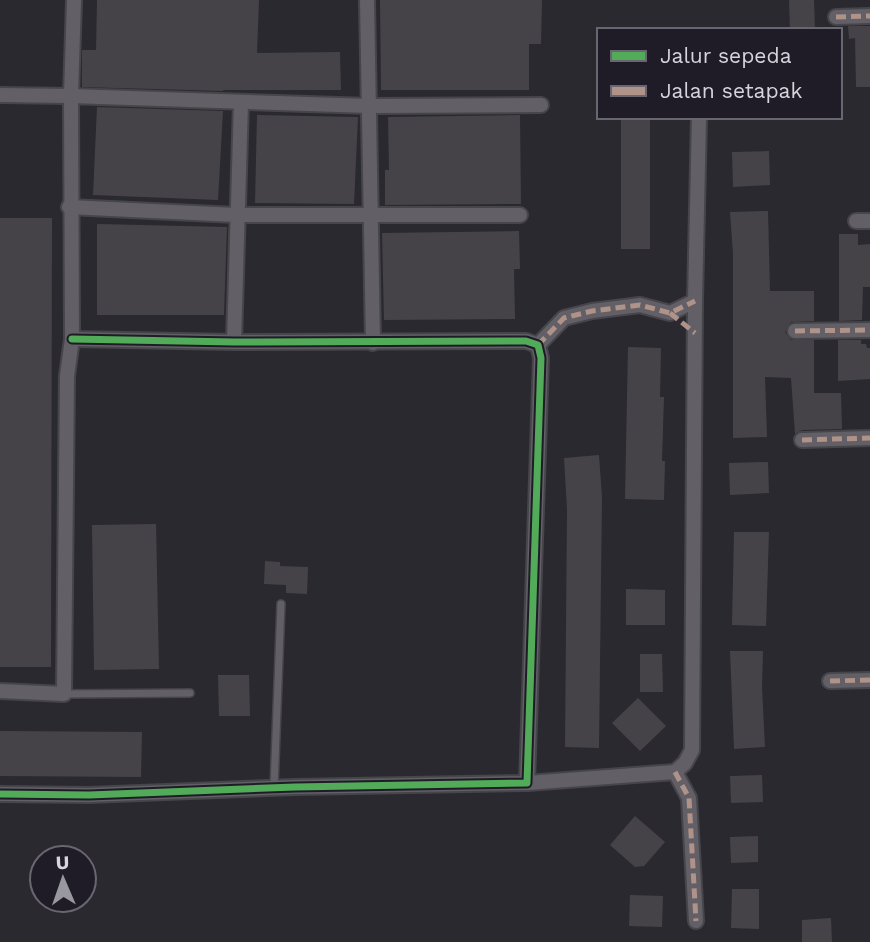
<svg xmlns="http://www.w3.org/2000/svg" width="870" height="942" font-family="'Work Sans',sans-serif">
	<rect width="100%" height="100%" fill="#2a292f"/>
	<!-- building -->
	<g fill="#464348">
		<path d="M97 0H259L257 53 340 52 341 90H223V91L82 87V50H96Z"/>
		<path d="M380 0H542L541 44H529V90H381Z"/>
		<path d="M789 0H814L815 30H790Z"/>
		<path d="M848 26H870V87H856L855 38 849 39Z"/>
		<path d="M97 107 223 111 218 200 93 195Z"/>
		<path d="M257 115 358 117 354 204 255 203Z"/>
		<path d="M520 115 521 204 385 205V170H389L388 117Z"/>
		<rect x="621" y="117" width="29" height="132"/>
		<path d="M769 151 770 185 733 187 732 152Z"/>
		<path d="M768 211 770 291H814V321L791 322 785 332 791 340H814V393H841L842 429 802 430 795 434 791 378 765 377 767 437 733 438V254L730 212Z"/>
		<path d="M0 218H52L51 667H0Z"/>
		<path d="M97 224 227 227 224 315H97Z"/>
		<path d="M519 231 520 269H514L515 319 384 320 382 233Z"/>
		<path d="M839 234H858V245L870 244V287H863L862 320 839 321Z"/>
		<path d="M838 340H861V344H866L867 348H870V379L838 381Z"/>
		<path d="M628 347 661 348 660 397H664L662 461H665L664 500 625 499Z"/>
		<path d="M599 455 602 497 599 748 565 747 567 509 564 458Z"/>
		<path d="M768 462 769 493 730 495 729 463Z"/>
		<path d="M156 524 159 669 94 670 92 525Z"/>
		<path d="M734 532H769L766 626 732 625Z"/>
		<path d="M265 561 280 562V566L308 567 307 594 286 593V585L264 584Z"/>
		<path d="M626 589 665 590V625H626Z"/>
		<path d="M730 651H763L762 687 765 747 734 749Z"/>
		<path d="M640 654H662L663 692H640Z"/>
		<path d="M218 675H249L250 716H219Z"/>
		<path d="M638 698 666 726 640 751 612 723Z"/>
		<path d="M0 731 142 732 141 777 0 776Z"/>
		<path d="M762 775 763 802 731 803 730 776Z"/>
		<path d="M635 816 665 842 644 866 635 867 610 845Z"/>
		<path d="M758 836V862L731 863 730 837Z"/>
		<path d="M732 889H759V929L731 928Z"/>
		<path d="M630 895 663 896 662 927 629 926Z"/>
		<path d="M831 918 832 942H802V920Z"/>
	</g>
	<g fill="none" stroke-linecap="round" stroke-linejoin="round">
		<defs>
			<g id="service">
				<path d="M64 694 190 693"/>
				<path d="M274 788 281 604"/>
			</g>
			<g id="minor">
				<path d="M367 0 373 343"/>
				<path d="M836 17 870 16"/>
				<path d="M0 95 71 96 74 0"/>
				<path d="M69 207 236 215H520"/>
				<path d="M856 221H870"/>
				<path d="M795 331 870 330"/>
				<path d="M234 342 241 102"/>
				<path d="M538 345 564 318 592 311 640 305 670 313 695 301"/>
				<path d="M802 440 870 438"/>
				<path d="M830 681 870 680"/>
				<path d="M0 691 64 694 67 376 72 339 71 96 369 106 541 105"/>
				<path d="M675 772 689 798 696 921"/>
				<path d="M527 783 675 772 685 763 692 750 695 301 699 117"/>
				<path d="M0 794 89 795 295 787 527 783 541 358 538 345 526 341 234 342 72 339"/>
			</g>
		</defs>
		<!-- service casing -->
		<use href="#service" stroke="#46454a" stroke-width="10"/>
		<!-- minor casing -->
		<use href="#minor" stroke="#46454a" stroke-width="18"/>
		<!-- service -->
		<use href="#service" stroke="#626066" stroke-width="7"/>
		<!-- minor -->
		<use href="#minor" stroke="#626066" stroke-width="14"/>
		<!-- quiet -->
		<g stroke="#af9288" stroke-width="5" stroke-dasharray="10 5" stroke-linecap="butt">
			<path d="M836 17 870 16"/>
			<path d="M670 313 695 333"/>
			<path d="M795 331 870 330"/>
			<path d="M538 345 564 318 592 311 640 305 670 313 695 301"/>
			<path d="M802 440 870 438"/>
			<path d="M830 681 870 680"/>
			<path d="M675 772 689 798 696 921"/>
		</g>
		<defs>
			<path id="cycleway" d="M0 794 89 795 295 787 527 783 541 358 538 345 526 341 234 342 72 339"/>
		</defs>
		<!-- cycleway casing -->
		<use href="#cycleway" stroke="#1f1c28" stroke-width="11"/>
		<!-- cycleway -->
		<use href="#cycleway" stroke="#51ab58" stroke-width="7"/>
	</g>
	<!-- legend -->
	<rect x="597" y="28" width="245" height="91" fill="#1f1c28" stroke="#686670" stroke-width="2"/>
	<rect x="611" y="51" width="35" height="10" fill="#51ab58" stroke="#686670" stroke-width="2"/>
	<text x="660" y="63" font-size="21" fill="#d6d4dc">Jalur sepeda</text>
	<rect x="611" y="86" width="35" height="10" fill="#af9288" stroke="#686670" stroke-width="2"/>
	<text x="660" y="98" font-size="21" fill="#d6d4dc">Jalan setapak</text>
	<!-- north arrow -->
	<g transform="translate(63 879) rotate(358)"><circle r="33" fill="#1f1c28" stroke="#686670" stroke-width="2"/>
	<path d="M0-5L12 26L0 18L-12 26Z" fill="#9a989f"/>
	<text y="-10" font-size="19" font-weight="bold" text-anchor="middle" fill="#d6d4dc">U</text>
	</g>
</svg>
